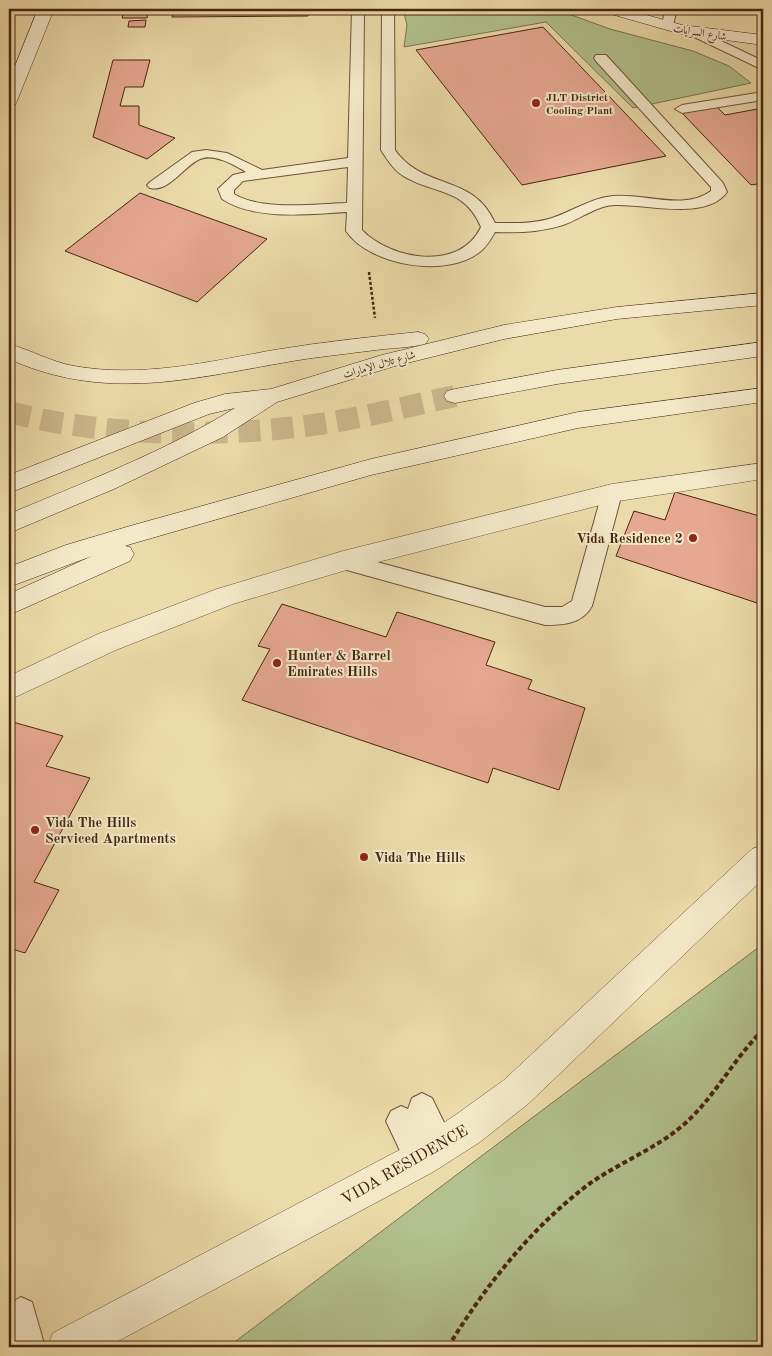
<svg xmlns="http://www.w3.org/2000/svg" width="772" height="1356" font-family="'Old Standard TT',Amiri,serif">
	<rect width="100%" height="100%" fill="#ecdbaa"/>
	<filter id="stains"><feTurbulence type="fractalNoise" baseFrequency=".004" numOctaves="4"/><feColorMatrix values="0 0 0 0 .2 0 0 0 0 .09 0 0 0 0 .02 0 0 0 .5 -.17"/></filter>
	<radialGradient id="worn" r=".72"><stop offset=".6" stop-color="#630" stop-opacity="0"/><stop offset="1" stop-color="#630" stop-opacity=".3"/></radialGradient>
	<!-- green -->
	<g fill="#b2c18d" stroke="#7c7350">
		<path d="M403 9H555L610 29 693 51 729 66 751 83 633 108 546 22 404 47 407 25Z"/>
		<path d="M763 944V1347H228Z"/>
	</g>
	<!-- building -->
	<g fill="#e6a891" stroke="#472512">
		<path d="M125 9H149L147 18H122Z"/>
		<path d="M174 9H308V16L172 17Z"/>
		<path d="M146 20 145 27H128L129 21Z"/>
		<path d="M543 27 666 156 522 185 416 50Z"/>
		<path d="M113 60H150L143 87H125L120 106H139V125L175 138 147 159 93 137Z"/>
		<path d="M717 107 725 115 763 108V183L751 185 682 113Z"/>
		<path d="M140 193 267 239 197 302 65 251Z"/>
		<path d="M675 492 763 517V605L616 556 634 511 665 520Z"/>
		<path d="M282 604 386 637 397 612 495 642 486 665 532 680 528 689 585 708 559 790 493 768 488 783 242 700 270 649 258 646Z"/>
		<path d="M9 721 63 736 46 766 90 778 34 882 59 890 25 953 9 948Z"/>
	</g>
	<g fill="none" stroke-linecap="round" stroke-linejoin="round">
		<!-- secondary-tunnel -->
		<path stroke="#cbb78c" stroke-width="22" stroke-dasharray="22 11" stroke-linecap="butt" d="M9 412C107 438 233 438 333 422 374 415 414 405 455 396"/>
		<defs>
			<g id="lane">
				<path d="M352 9H364L362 230C391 260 460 272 481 227 465 189 439 195 407 178 395 172 388 161 381 150L382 9H394L395 150C424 191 473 173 495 223 514 223 534 224 552 218 573 211 591 198 613 196 645 193 684 211 711 191V187L596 61 594 58 596 55H606L723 183 727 192C707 221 646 204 616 205 597 205 581 219 563 225 541 232 518 233 495 232 491 239 487 246 481 251 448 279 370 266 346 231L347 212C308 214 256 221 222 199L218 189 233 175 246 172C234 165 214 153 200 159 184 166 168 193 150 188L147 185 150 182 192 152 206 150 227 153 262 170 348 158ZM348 167 347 203C315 204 262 211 234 194V190L243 181Z"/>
				<path d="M665 9H677L672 29 668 30 662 26Z"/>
				<path d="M694 28 763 61V70L690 35 688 32 690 29Z"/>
				<path d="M763 92V100L682 113 675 109 682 105Z"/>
				<path d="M612 486 619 488 622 493 592 606C582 624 563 625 545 625L343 569 336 567 333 561 336 555 343 553 545 607H562L572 601 602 493 605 488Z"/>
				<path d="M422 1093 432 1098 456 1147 451 1157 441 1162 435 1159 431 1170 420 1174 409 1170 386 1121 391 1111 401 1106 408 1109 412 1098Z"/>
				<path d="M21 1297 32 1302 45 1347H13L9 1330V1304Z"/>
			</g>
			<g id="street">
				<path d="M763 463V479L612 502 343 571 233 604 116 650 9 700V676L98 634 217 589 343 551 612 484Z"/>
				<path d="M763 845V879L528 1104 480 1142 433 1172 107 1347H47L53 1333 407 1146 454 1116 504 1080 752 849Z"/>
			</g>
			<g id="secondary">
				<path d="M38 9H54L17 101 15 105 9 106V81Z"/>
				<path d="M601 9H625L682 25 763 35V45L681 34 604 12Z"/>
				<path d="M763 293V305L617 319 504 339 395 366 277 402 223 437 114 489 9 533V514C85 482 164 452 235 408L209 414 9 493V475L194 403 225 394 271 389 382 355 504 325 617 307Z"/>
				<path d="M418 332 425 334 429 339 425 344C412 347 398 348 384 349 360 352 336 355 312 358 205 374 114 406 9 359V344C31 350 51 362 74 366 141 378 208 362 274 350 322 342 370 337 418 332Z"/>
				<path d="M763 342V356L557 384 455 403 447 401 444 396 447 391 455 389 557 370Z"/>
				<path d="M763 388V402L578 428 371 475 131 544 125 546 130 547 134 554 130 561 9 615V594L92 556 9 587V567L66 545 130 526 371 459 578 412Z"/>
			</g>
		</defs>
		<!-- lane casing -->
		<use href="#lane" stroke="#705238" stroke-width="2"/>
		<!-- street casing -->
		<use href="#street" stroke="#705238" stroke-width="1"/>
		<!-- secondary casing -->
		<use href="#secondary" stroke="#472512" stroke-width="1"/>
		<!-- path-far2 -->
		<path stroke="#472512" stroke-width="2" stroke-dasharray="2.5 1" stroke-linecap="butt" d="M574 9 582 12"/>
		<!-- path-far1 -->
		<path stroke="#472512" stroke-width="2.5" stroke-dasharray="3 2" stroke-linecap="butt" d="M369 272 375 318"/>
		<!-- path -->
		<path stroke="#472512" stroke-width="4" stroke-dasharray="5 3" stroke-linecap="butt" d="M448 1347C486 1285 531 1228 589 1184 619 1163 655 1149 682 1126 714 1099 733 1059 763 1030"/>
		<!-- lane -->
		<use href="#lane" fill="#f3e8c8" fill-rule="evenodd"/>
		<!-- street -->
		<use href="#street" fill="#f3e8c8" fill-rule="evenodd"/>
		<!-- secondary -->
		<use href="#secondary" fill="#f3e8c8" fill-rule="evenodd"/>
	</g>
	<!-- markers -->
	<g fill="#8f2418" stroke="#f3e8c8" stroke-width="2">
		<circle cx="536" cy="103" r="5"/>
		<circle cx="693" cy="538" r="5"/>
		<circle cx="277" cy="663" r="5"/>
		<circle cx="35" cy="830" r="5"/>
		<circle cx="364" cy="857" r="5"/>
	</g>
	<g text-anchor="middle" stroke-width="4" stroke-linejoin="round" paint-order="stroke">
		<!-- far-street labels -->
		<g font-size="11" fill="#472512" stroke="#f3e8c8">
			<text transform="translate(700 32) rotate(9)" y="4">شارع السرايات</text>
			<text transform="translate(379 364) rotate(-16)" y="4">شارع تلال الإمارات</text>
		</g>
		<!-- far-poi labels -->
		<g font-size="11" font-weight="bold" fill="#472512" stroke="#f3e8c8" text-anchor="start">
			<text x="546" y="101">JLT District<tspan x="546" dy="13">Cooling Plant</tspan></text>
		</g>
		<!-- poi labels -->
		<g font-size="14" font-weight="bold" fill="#472512" stroke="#f3e8c8" text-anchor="start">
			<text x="683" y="543" text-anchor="end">Vida Residence 2</text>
			<text x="287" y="660">Hunter &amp; Barrel<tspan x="287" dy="16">Emirates Hills</tspan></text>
			<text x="45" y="827">Vida The Hills<tspan x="45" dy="16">Serviced Apartments</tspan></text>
			<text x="374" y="862">Vida The Hills</text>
		</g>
		<!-- near-street labels -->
		<g font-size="16" fill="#472512" stroke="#f3e8c8">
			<text transform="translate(404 1164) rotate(-30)" y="6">VIDA RESIDENCE</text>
		</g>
	</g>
	<!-- margin -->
	<rect width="772" height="1356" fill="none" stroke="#ecdbaa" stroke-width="30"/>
	<rect x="10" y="10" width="752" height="1336" fill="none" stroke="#472512" stroke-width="2.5"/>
	<rect x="15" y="15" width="742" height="1326" fill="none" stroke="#472512"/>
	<rect width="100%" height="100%" filter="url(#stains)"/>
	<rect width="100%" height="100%" fill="url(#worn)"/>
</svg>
